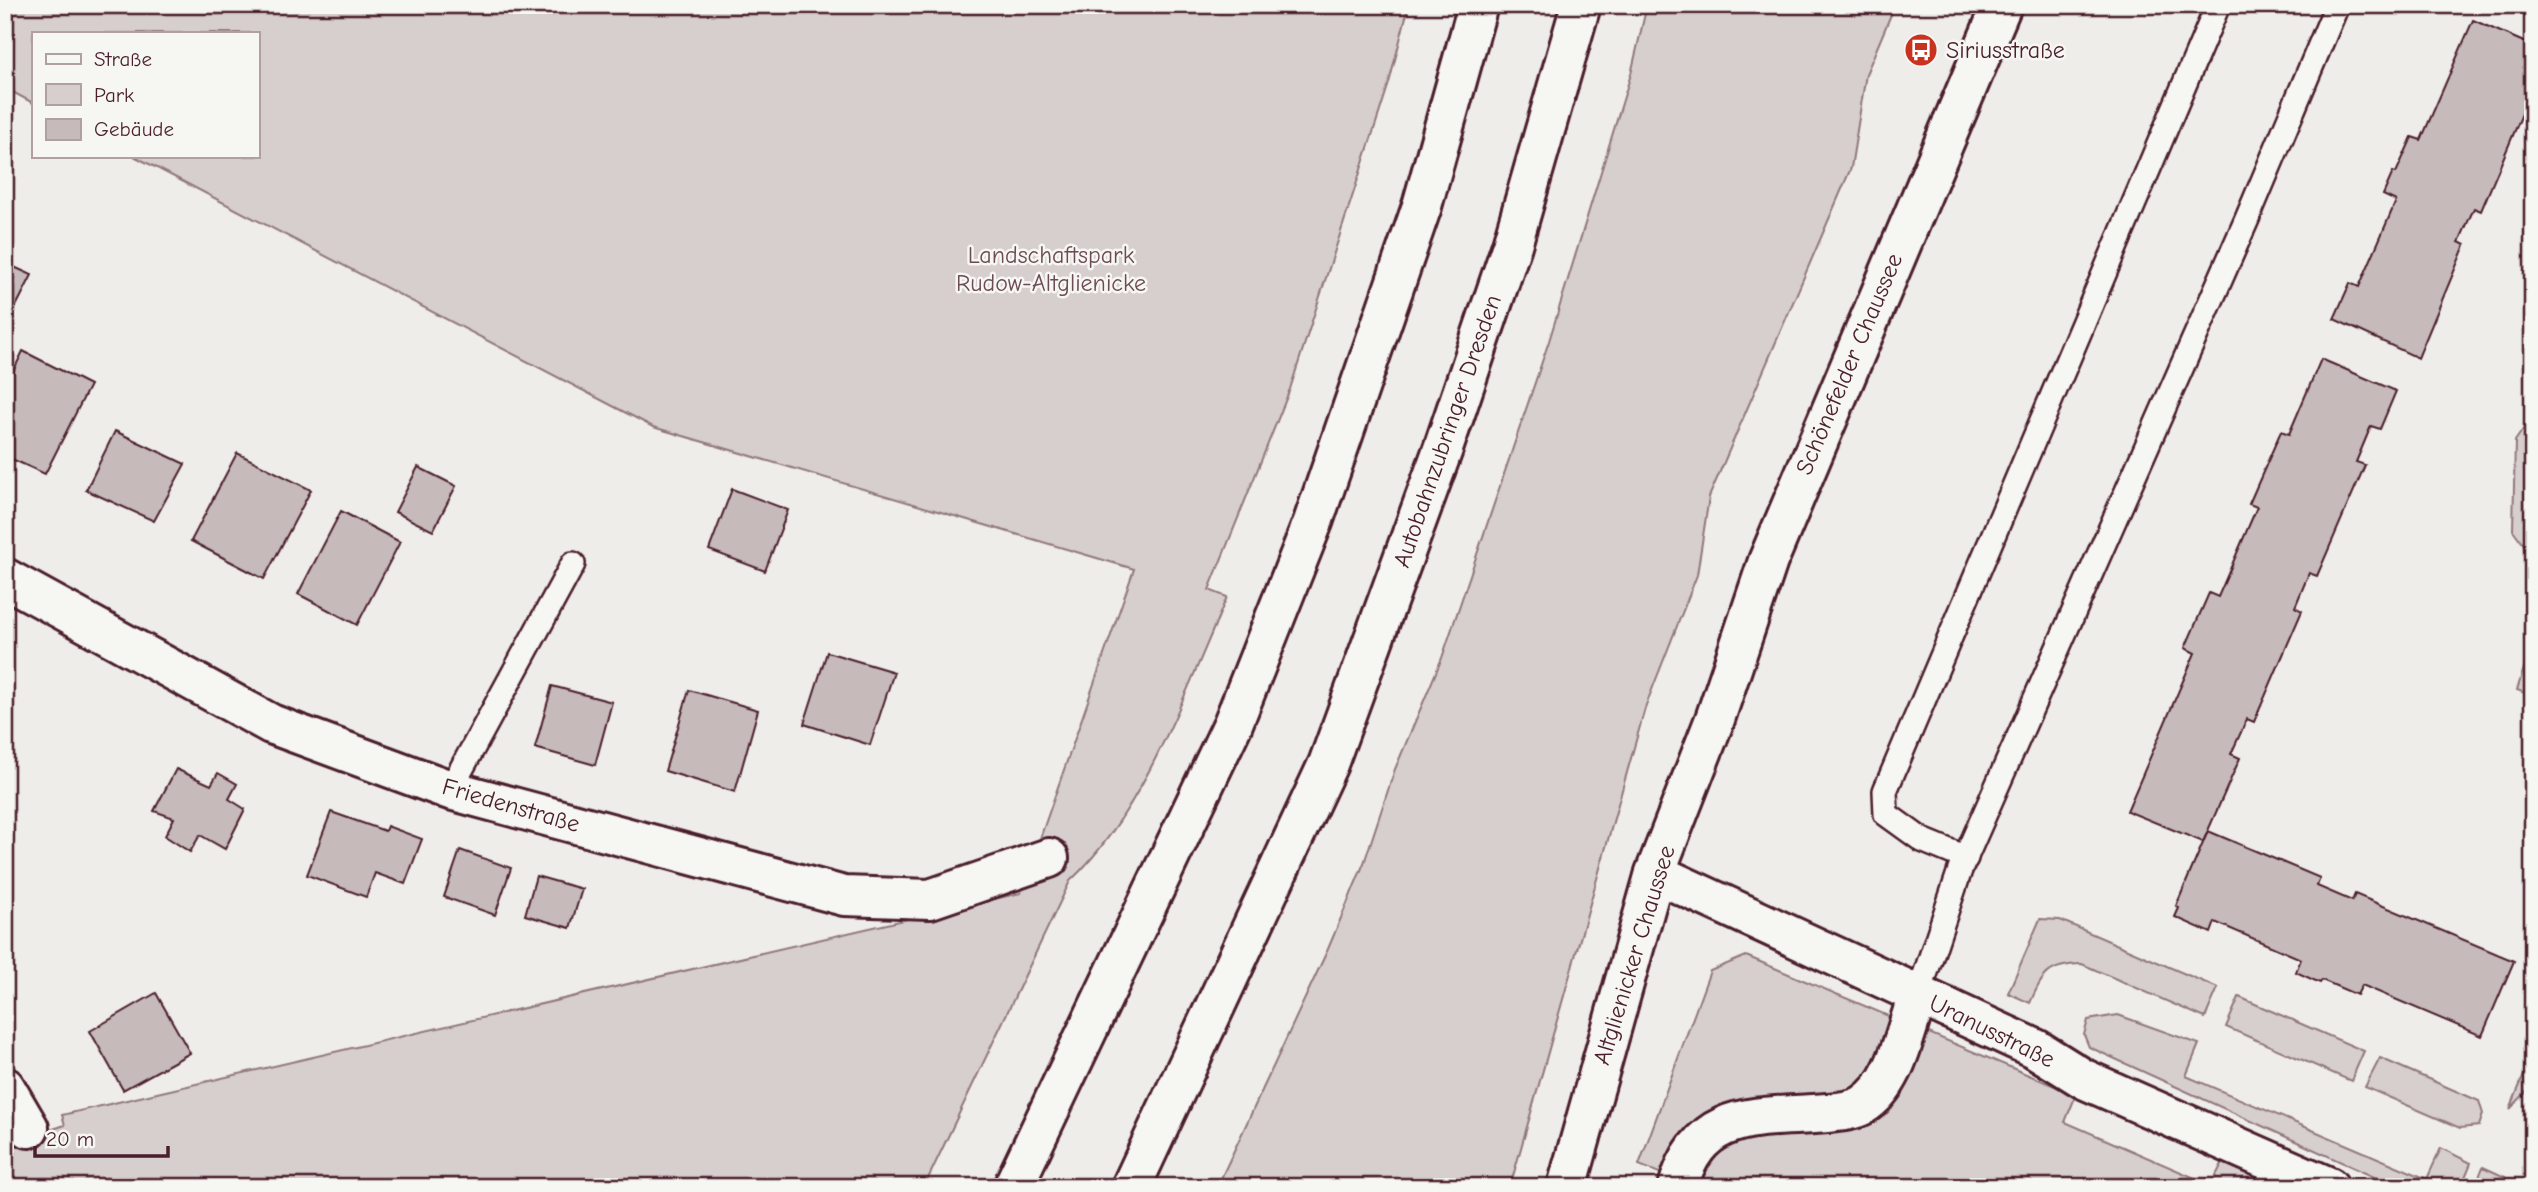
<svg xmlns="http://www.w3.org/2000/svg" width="2538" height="1192" font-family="'Comic Neue',sans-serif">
	<rect width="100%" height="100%" fill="#efedea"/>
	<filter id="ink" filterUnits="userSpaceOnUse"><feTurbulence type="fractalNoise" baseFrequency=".0143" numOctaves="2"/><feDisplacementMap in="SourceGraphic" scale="14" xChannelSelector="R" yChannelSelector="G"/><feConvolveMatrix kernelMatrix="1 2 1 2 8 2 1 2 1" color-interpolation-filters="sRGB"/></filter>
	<g filter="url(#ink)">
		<!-- green -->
		<g fill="#d7cfce" stroke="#90777c" stroke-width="2">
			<path d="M5 5H1409L1389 83 1290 389 1209 590 1227 597C1188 686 1142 815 1070 881L924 1187H5V1145L65 1125 62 1115 1021 893 1134 569 653 427 134 156H257V33H33V103L5 88Z"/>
			<path d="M1647 5H1895L1866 74 1851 168 1709 497 1697 575 1646 705 1510 1187H1217L1328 949 1364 863 1395 769 1442 658 1549 341 1631 74Z"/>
			<path d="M2533 415V557L2513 530 2515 441Z"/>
			<path d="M2533 640V696L2517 690Z"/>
			<path d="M2040 919 2060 920 2218 988 2205 1018 2082 964C2049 965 2043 973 2030 1003L2008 993Z"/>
			<path d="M1746 956 2076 1095 2065 1122 2211 1185 2224 1160 2274 1181 2272 1187H1695L1639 1165 1710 971Z"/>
			<path d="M2239 997 2364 1051 2351 1081 2226 1027Z"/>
			<path d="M2118 1015 2199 1044 2186 1076 2427 1179 2441 1148 2471 1163 2461 1187H2396L2089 1047 2084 1035 2088 1020Z"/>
			<path d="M2533 1053V1085L2510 1109Z"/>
			<path d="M2380 1058 2479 1101 2483 1114 2479 1126 2460 1128 2365 1087Z"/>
			<path d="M2483 1167 2505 1177 2501 1187H2475Z"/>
		</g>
		<!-- building -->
		<g fill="#c6babb" stroke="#4a1f2b" stroke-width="2">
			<path d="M2473 20 2533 46V88L2481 211 2474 208 2459 242 2465 245 2418 358 2334 319 2350 283 2359 287 2396 201 2383 195 2393 172 2396 173 2412 137 2421 140Z"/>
			<path d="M5 263 32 275 5 328Z"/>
			<path d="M23 351 90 385 45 474 5 456V388Z"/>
			<path d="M2321 359 2396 391 2380 429 2371 426 2356 462 2365 465 2317 576 2309 573 2295 607 2302 611 2254 722 2247 719 2231 754 2240 758 2203 842 2127 811 2195 653 2185 648 2209 593 2218 597 2257 507 2249 504 2281 431 2289 434Z"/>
			<path d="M115 431 185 464 154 521 86 490Z"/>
			<path d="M237 453 311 490 264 579 191 541Z"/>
			<path d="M418 467 456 486 433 531 395 512Z"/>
			<path d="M732 489 788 510 765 571 709 550Z"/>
			<path d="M341 511 400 542 357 625 298 594Z"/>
			<path d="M827 652 894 672 870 745 804 724Z"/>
			<path d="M552 686 612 702 595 765 535 748Z"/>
			<path d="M689 690 758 710 735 792 665 771Z"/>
			<path d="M176 769 211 785 218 773 237 784 229 799 245 809 225 849 200 835 190 852 165 836 174 818 154 811Z"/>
			<path d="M331 812 385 831 387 826 422 839 405 884 375 873 366 897 307 875Z"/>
			<path d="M2208 831 2320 878 2317 886 2352 901 2355 894 2514 961 2482 1036 2362 985 2357 995 2322 980 2320 983 2296 972 2301 959 2215 922 2211 933 2175 917 2179 908 2176 906Z"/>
			<path d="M460 850 511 868 495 915 444 897Z"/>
			<path d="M536 876 582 889 570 928 525 915Z"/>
			<path d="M156 993 190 1053 123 1090 90 1031Z"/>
		</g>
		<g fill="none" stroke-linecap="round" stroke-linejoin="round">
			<defs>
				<g id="service">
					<path d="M450 790 573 564"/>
					<path d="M1966 858 1922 840 1886 814 1885 791 2218 5"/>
					<path d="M1918 996 1960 870 2247 219 2337 5"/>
				</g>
				<g id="minor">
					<path d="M5 578 271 724 450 790 844 896 930 899 1049 858"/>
					<path d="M1655 873 2036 1049 2084 1079 2329 1187"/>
					<path d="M5 1087 29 1128"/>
					<path d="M1678 1187C1700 1106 1761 1119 1827 1113 1838 1112 1853 1111 1863 1105 1897 1084 1905 1030 1918 996"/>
				</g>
				<path id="secondary" d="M1567 1187 1655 873 1715 719 1768 561 2002 5"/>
				<g id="motorway">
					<path d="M1013 1187 1232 726 1313 522 1422 206 1478 5"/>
					<path d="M1131 1187 1328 764 1443 449 1512 245 1581 5"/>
				</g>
			</defs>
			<!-- service casing -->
			<use href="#service" stroke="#4a1f2b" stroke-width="28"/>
			<!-- minor casing -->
			<use href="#minor" stroke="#4a1f2b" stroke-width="44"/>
			<!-- secondary casing -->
			<use href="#secondary" stroke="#4a1f2b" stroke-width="44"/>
			<!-- motorway casing -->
			<use href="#motorway" stroke="#4a1f2b" stroke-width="44"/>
			<!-- service -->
			<use href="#service" stroke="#f6f6f2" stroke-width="23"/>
			<!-- minor -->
			<use href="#minor" stroke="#f6f6f2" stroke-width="38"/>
			<!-- secondary -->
			<use href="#secondary" stroke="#f6f6f2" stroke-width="38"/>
			<!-- motorway -->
			<use href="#motorway" stroke="#f6f6f2" stroke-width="38"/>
		</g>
	</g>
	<!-- icons -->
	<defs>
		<symbol id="bus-disc" viewBox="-11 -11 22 22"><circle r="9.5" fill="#c8321e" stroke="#f6f6f2"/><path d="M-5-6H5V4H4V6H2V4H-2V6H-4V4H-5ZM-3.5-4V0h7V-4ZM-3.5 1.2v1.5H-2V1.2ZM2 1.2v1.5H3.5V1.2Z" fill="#fff"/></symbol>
	</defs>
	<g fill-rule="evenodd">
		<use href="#bus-disc" x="1902" y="31" width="38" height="38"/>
	</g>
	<g text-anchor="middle" stroke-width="5" stroke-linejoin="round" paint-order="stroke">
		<!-- poi labels -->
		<g font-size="24" fill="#4a1f2b" stroke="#f6f6f2" text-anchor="start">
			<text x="1946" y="58">Siriusstraße</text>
		</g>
		<!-- park labels -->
		<g font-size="24" fill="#6d4b54" stroke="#f6f6f2">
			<text x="1051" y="263">Landschaftspark<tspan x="1051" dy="28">Rudow-Altglienicke</tspan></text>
		</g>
		<!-- street labels -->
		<g font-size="24" fill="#4a1f2b" stroke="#f6f6f2">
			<text transform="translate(1849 364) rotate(-67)" y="8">Schönefelder Chaussee</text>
			<text transform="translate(1447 431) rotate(-71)" y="8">Autobahnzubringer Dresden</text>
			<text transform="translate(511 805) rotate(16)" y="8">Friedenstraße</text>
			<text transform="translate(1634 955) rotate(-73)" y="8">Altglienicker Chaussee</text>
			<text transform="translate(1992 1031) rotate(26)" y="8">Uranusstraße</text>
		</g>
	</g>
	<!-- margin -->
	<rect width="2538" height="1192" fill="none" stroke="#f6f6f2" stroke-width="28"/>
	<rect x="14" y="14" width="2510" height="1164" fill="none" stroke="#4a1f2b" stroke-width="2.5" filter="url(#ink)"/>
	<!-- legend -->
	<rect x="32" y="32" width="228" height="126" fill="#f6f6f2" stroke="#b1a0a2" stroke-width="2"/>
	<rect x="46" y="54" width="35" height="10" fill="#f6f6f2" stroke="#b1a0a2" stroke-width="2"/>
	<text x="94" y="66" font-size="21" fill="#4a1f2b">Straße</text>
	<rect x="46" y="84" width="35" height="21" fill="#d7cfce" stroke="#b1a0a2" stroke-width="2"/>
	<text x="94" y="102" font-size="21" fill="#4a1f2b">Park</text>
	<rect x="46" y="119" width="35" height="21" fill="#c6babb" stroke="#b1a0a2" stroke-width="2"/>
	<text x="94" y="136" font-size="21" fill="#4a1f2b">Gebäude</text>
	<!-- scale -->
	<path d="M35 1146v10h133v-10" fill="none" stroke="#4a1f2b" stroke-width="3.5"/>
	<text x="46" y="1146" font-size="21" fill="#4a1f2b" stroke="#f6f6f2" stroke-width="5" paint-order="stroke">20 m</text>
</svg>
